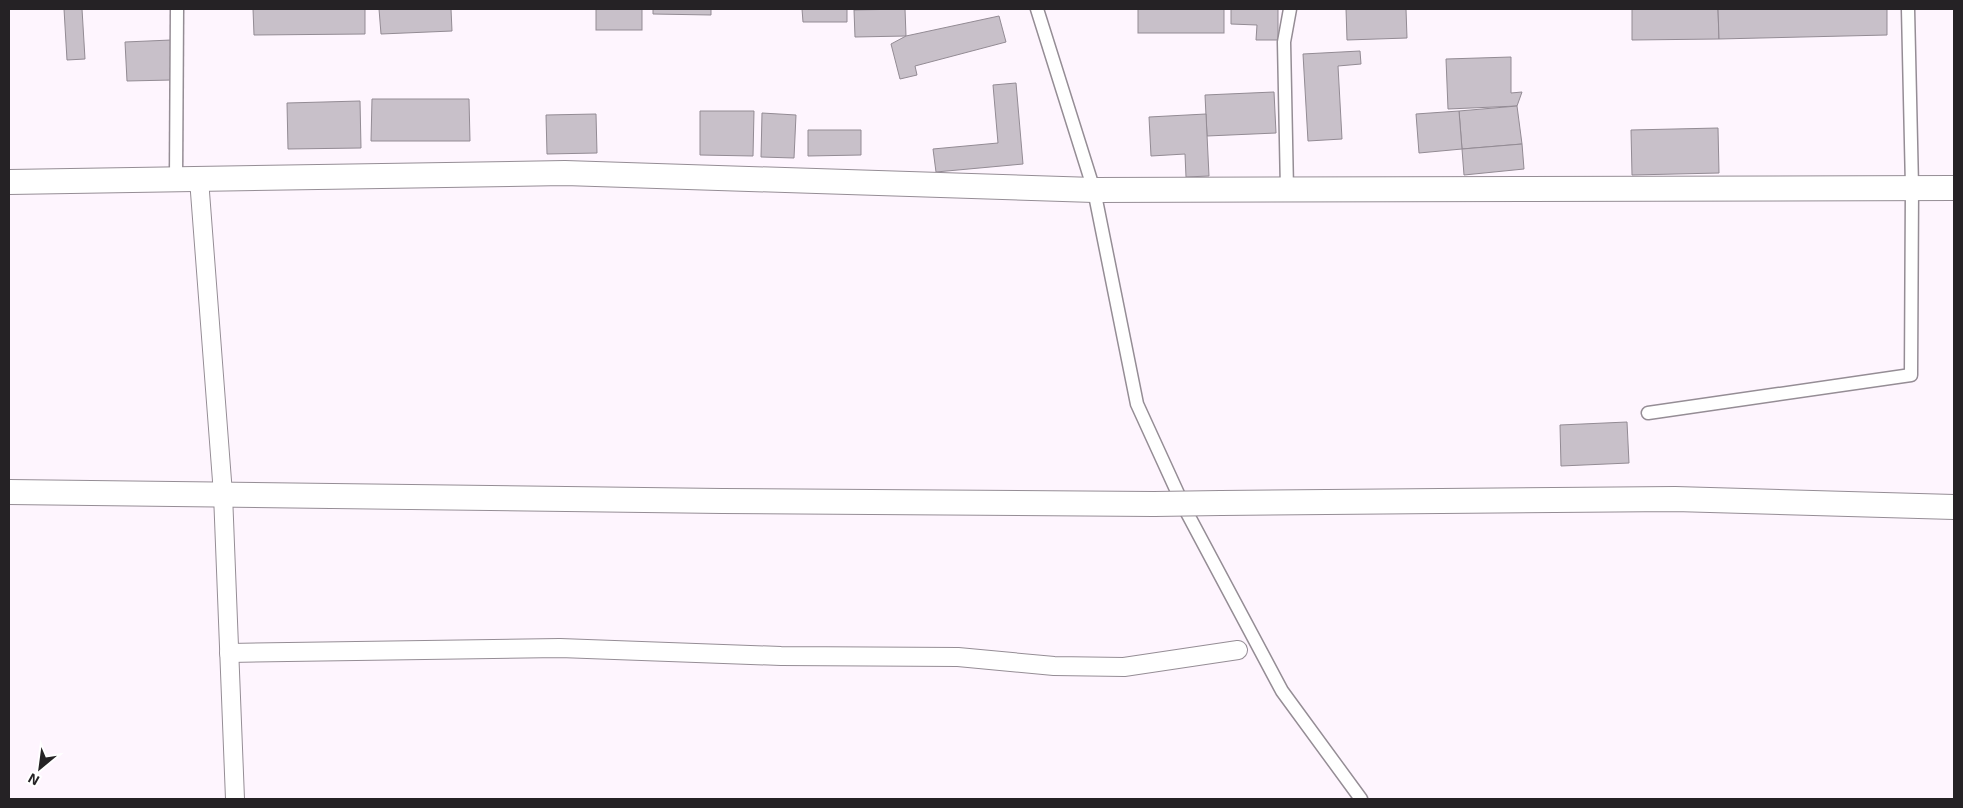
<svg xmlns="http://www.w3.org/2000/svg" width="1963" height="808" font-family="'Exo 2',sans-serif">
	<rect width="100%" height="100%" fill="#fef5fe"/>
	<!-- building -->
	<g fill="#c8c0c9" stroke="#938b94">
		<path d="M64 9H82L85 59 67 60Z"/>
		<path d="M253 9H365V34L254 35Z"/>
		<path d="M379 9H451L452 31 381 34Z"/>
		<rect x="596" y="9" width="46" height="21"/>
		<path d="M653 9H711V15L653 14Z"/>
		<path d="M802 9H847V22H803Z"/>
		<path d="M905 9 906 36 855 37 854 10Z"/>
		<rect x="1138" y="9" width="86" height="24"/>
		<path d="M1231 9H1278V40H1256L1257 25 1231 24Z"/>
		<path d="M1346 9H1406L1407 38 1347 40Z"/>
		<path d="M1632 9H1718L1719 39 1632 40Z"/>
		<path d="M1718 9H1887V35L1719 39Z"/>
		<path d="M999 16 1006 42 915 66 917 75 900 79 891 44 906 36Z"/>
		<path d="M171 40 172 80 127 81 125 42Z"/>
		<path d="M1360 51 1361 64 1338 66 1342 139 1308 141 1303 54Z"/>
		<path d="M1511 57V93L1522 92 1517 106 1448 109 1446 59Z"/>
		<path d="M1016 83 1023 164 936 172 933 149 998 143 993 85Z"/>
		<path d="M1274 92 1276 133 1207 136 1205 95Z"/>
		<path d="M372 99H469L470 141H371Z"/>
		<path d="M360 101 361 148 288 149 287 103Z"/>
		<path d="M1517 106 1522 144 1462 149 1459 111Z"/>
		<path d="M700 111H754L753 156 700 155Z"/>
		<path d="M1459 111 1462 149 1419 153 1416 114Z"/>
		<path d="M762 113 796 115 794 158 761 157Z"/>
		<path d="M596 114 597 153 547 154 546 115Z"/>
		<path d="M1206 114 1209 176 1186 177 1185 154 1151 156 1149 117Z"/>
		<path d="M1718 128 1719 173 1632 175 1631 130Z"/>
		<path d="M808 130H861V155L808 156Z"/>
		<path d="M1522 144 1524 169 1464 175 1462 149Z"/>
		<path d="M1627 422 1629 463 1561 466 1560 425Z"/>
	</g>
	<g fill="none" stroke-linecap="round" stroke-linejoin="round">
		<defs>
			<g id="service">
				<path d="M1037 9 1094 190 1137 404 1185 509 1282 691 1361 799"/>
				<path d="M176 179 177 9"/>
				<path d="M1287 190 1284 42 1290 9"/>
				<path d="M1648 413 1911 375 1912 187 1908 9"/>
			</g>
			<g id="pedestrian">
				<path d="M199 179 223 494 235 799"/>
				<path d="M229 653 560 648 781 656 958 657 1054 666 1124 667 1238 650"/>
			</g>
			<g id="minor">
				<path d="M9 182 565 173 1094 190 1954 188"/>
				<path d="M9 492 722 501 1154 504"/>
				<path d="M1221 503 1675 499 1954 507"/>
			</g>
		</defs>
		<!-- service casing -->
		<use href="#service" stroke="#958d95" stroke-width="15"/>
		<!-- pedestrian casing -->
		<use href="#pedestrian" stroke="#958d95" stroke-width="20"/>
		<!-- minor casing -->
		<use href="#minor" stroke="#958d95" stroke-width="26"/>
		<!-- service -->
		<use href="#service" stroke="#fff" stroke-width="12"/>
		<!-- pedestrian -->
		<use href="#pedestrian" stroke="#fff" stroke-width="18"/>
		<!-- minor -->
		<use href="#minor" stroke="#fff" stroke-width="24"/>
		<defs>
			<path id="minor-bridge" d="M1154 504 1221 503"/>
		</defs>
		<!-- minor-bridge casing -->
		<use href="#minor-bridge" stroke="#958d95" stroke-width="26" stroke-linecap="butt"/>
		<!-- minor-bridge -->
		<use href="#minor-bridge" stroke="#fff" stroke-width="24"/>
	</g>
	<!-- border -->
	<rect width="1963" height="808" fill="none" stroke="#252225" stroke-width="20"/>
	<!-- north arrow -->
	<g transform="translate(40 768) rotate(209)" stroke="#ffffff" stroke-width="4" paint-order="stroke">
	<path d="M0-4L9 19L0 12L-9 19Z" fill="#252225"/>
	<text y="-8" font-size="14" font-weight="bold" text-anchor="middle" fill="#252225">N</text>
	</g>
</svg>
